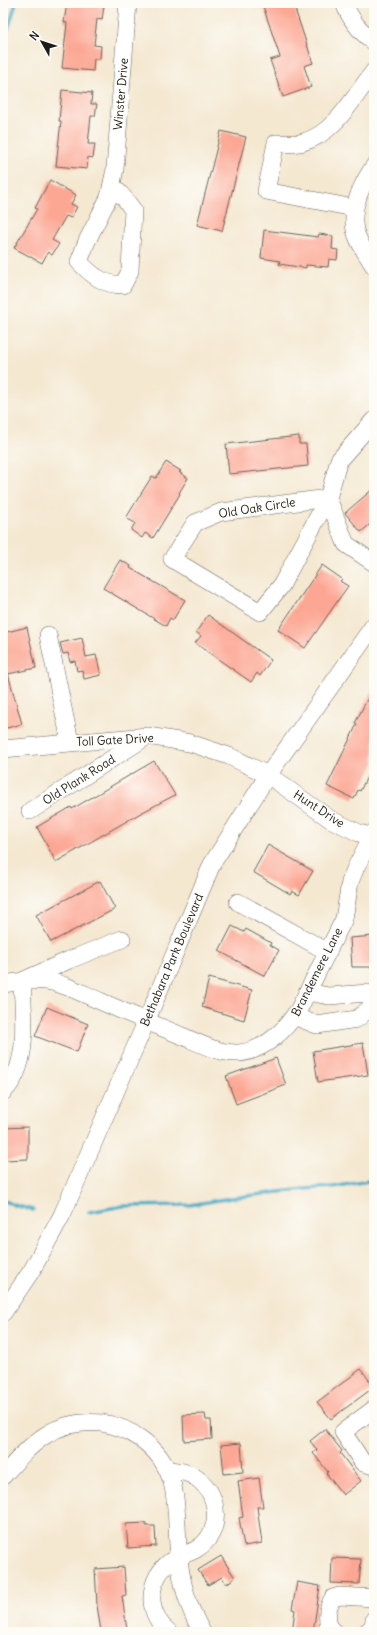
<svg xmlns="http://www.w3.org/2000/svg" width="377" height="1635" font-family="Delius,sans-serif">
	<rect width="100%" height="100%" fill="#fdfcf7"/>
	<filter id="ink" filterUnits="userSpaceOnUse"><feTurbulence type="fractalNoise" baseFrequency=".025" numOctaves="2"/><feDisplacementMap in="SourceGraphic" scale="8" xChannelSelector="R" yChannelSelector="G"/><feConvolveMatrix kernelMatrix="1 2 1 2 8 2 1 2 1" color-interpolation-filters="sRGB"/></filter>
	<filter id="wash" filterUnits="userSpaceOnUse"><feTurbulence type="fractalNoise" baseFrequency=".012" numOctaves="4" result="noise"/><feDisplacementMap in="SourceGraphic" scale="16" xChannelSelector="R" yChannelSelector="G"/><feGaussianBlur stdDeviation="0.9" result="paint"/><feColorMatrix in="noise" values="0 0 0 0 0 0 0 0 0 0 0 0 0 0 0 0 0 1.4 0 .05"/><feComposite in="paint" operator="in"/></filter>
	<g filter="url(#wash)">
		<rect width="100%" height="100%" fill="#f4e8d1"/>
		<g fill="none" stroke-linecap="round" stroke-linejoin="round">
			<!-- stream -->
			<g stroke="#46a9c5" stroke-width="3.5">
				<path d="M3 45 16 3"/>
				<path d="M3 1200 14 1205 33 1210"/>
				<path d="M89 1212 123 1206 190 1205 231 1198 303 1189 333 1187 374 1180"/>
			</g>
		</g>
		<g id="blocks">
			<!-- building -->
			<g fill="#fca794">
				<path d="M67 3H97V6H104L102 20 97 19 94 45 101 46 100 59H94L93 71 62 68 67 23 64 22Z"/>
				<path d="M262 3H293L313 63 304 66 311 87 283 97 270 60 280 57Z"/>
				<path d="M62 90 92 93 91 104H97L95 116H91L88 144H95L93 158 88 157 87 169 56 166 61 121H59Z"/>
				<path d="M221 131 246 137 222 231 197 225Z"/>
				<path d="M50 180 76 195 71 204 77 207 71 218 66 216 52 240 59 244 52 255 48 252 42 263 14 248 37 209 35 208Z"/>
				<path d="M264 230 318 237 319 234 333 236 332 249 338 250 337 260 329 259 328 267 306 265V268L279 264 280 261 261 258Z"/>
				<path d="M299 436V444H306L308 466 229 474 226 444Z"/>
				<path d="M166 462 181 471 179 472 188 478 179 493 180 494 153 538 145 533 142 538 131 530 135 523 126 518 152 476 156 478Z"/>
				<path d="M374 488V521L361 532 345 513Z"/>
				<path d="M120 560 131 566 130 568 185 600 173 620 170 618 166 626 103 588Z"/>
				<path d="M322 565 342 579 340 581 348 586 305 648 278 630Z"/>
				<path d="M208 615 271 660 260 676 257 673 251 682 195 643 201 636 196 632Z"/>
				<path d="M27 627 36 668 8 674 22 724 3 729V633Z"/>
				<path d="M82 638 86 657 96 655 101 675 84 679 82 670 77 671 75 661 70 662 68 653 63 654 60 643Z"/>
				<path d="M374 686V763L360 791 358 790 354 799 327 786 357 724 355 723Z"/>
				<path d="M154 761 175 795 139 814 56 862 37 827 71 807 72 809Z"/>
				<path d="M268 845 313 871 299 895 292 891 290 894 253 872Z"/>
				<path d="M100 881 115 909 51 942 36 915Z"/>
				<path d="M232 926 244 932 246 929 271 943 270 945 279 950 265 976 219 951Z"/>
				<path d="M374 936V967H352L350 938Z"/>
				<path d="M209 978 252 990 244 1020 202 1007Z"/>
				<path d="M47 1007 88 1024 77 1052 35 1036Z"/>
				<path d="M363 1043 368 1075 318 1082 313 1051Z"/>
				<path d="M276 1058 286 1085 236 1104 226 1076Z"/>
				<path d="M28 1127V1159L3 1160V1128Z"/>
				<path d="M361 1369 374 1387 331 1419 317 1402Z"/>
				<path d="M205 1414 206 1420H211L212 1439 184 1441 183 1415Z"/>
				<path d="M325 1429 342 1451 340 1453 361 1481 343 1495 326 1473 328 1472 313 1453 317 1450 310 1441Z"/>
				<path d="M241 1443 243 1472 224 1474 221 1445Z"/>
				<path d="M259 1478 263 1507H257L262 1543 244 1546 239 1518 243 1517 238 1481Z"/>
				<path d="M146 1523V1526H155L156 1546 128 1548 126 1524Z"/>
				<path d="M221 1556 235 1578 226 1584 222 1577 208 1585 198 1570Z"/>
				<path d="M332 1558 361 1559 359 1584 331 1583Z"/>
				<path d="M124 1567 126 1595 122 1596 127 1630 101 1632 97 1605 95 1569Z"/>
				<path d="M297 1582 320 1586 313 1632H292L295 1610 292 1609Z"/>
			</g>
		</g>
	</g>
	<g filter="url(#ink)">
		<use href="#blocks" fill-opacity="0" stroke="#68635b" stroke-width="1"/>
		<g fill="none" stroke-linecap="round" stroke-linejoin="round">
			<defs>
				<g id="minor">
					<path d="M344 3C350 19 360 32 374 42"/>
					<path d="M374 166C362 184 350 207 355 230 358 243 367 255 374 266"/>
					<path d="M112 185 125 199 133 210 130 271 123 285C103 285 92 275 79 262L87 241 109 197 115 169 128 3"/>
					<path d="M354 208 266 191 276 143C285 143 295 145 303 142 335 134 355 95 374 71"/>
					<path d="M374 420 339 460 328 498 346 544 374 563"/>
					<path d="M328 498 281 586 260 612 172 559 195 523 221 512Z"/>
					<path d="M48 635 70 742"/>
					<path d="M3 749 148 736 190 743 229 756 268 775 330 819 359 833 374 837"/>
					<path d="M30 811 146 737"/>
					<path d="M238 902 328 952"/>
					<path d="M3 984C17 982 31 980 46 981 64 983 83 994 100 1001 129 1014 158 1026 187 1038 203 1045 221 1054 239 1053 265 1051 286 1029 299 1009L344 919 350 882 356 867 374 832"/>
					<path d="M307 992 329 996 368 993 374 996"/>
					<path d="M294 1016 317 1025 357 1019 370 1008 374 1002"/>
					<path d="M3 1092C31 1066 23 1016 22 981L69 960 122 939"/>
					<path d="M3 1313 32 1270 62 1215 146 1022 212 864 268 775 374 625"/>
					<path d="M374 1409 343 1432 363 1463 374 1466"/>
					<path d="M168 1470C180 1471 190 1472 199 1480 217 1494 221 1522 207 1540 197 1552 188 1552 176 1558 160 1566 151 1584 152 1601 153 1614 159 1624 169 1632"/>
					<path d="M3 1476C33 1442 53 1419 102 1423 116 1425 130 1431 141 1439 184 1470 174 1512 179 1557 181 1584 189 1609 202 1632"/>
					<path d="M335 1632C324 1626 327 1607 333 1598L340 1596 374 1598"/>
					<path d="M366 1632C372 1629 374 1625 374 1619"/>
				</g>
			</defs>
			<!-- minor casing -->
			<use href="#minor" stroke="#68635b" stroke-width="18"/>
			<!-- minor -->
			<use href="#minor" stroke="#fff" stroke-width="17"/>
		</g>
	</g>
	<g text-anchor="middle" stroke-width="3" stroke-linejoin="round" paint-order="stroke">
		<!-- street labels -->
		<g font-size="12" fill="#1c1c1c" stroke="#fdfcf7">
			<text transform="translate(121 94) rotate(-85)" y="4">Winster Drive</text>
			<text transform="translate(257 508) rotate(-9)" y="4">Old Oak Circle</text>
			<text transform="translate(115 740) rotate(-3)" y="4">Toll Gate Drive</text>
			<text transform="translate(79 780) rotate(-32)" y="4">Old Plank Road</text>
			<text transform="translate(319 809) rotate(33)" y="4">Hunt Drive</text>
			<text transform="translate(172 960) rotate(-67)" y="4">Bethabara Park Boulevard</text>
			<text transform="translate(317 972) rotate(-63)" y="4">Brandemere Lane</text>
		</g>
	</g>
	<!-- margin -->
	<rect width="377" height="1635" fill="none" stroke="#fdfcf7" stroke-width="16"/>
	<!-- north arrow -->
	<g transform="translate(42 42) rotate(309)" stroke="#fdfcf7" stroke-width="3" paint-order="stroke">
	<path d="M0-3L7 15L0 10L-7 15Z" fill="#1c1c1c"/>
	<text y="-6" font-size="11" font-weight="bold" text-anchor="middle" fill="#1c1c1c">N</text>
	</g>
</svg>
